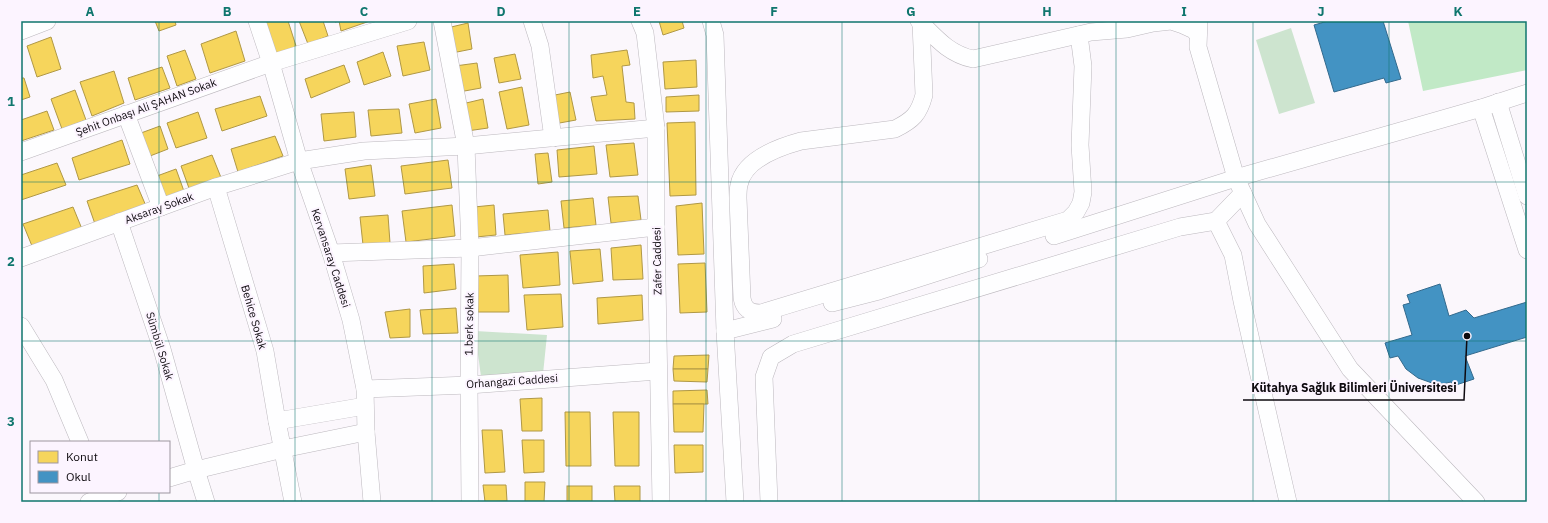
<svg xmlns="http://www.w3.org/2000/svg" width="1548" height="523" font-family="'IBM Plex Sans',sans-serif">
	<rect width="100%" height="100%" fill="#fbf7fc"/>
	<!-- green -->
	<g fill="#cde4cf">
		<path d="M1291 28 1315 103 1279 114 1256 40Z"/>
		<path d="M475 331 547 335 543 374 481 377Z"/>
	</g>
	<!-- forest -->
	<path fill="#c1e9c6" d="M1408 21H1527V70L1423 91Z"/>
	<!-- homes -->
	<g fill="#f6d55c" stroke="#b09845">
		<path d="M155 21H175L176 25 159 31Z"/>
		<path d="M265 21H288L297 49 276 54Z"/>
		<path d="M299 21H323L328 36 308 44Z"/>
		<path d="M335 21H370L341 31 339 21 335 22Z"/>
		<path d="M659 21H682L684 28 663 35Z"/>
		<path d="M468 23 472 49 452 53 447 28Z"/>
		<path d="M236 31 245 61 210 73 201 44Z"/>
		<path d="M51 37 61 69 37 77 27 46Z"/>
		<path d="M424 42 430 70 403 76 397 46Z"/>
		<path d="M185 50 196 79 177 86 167 56Z"/>
		<path d="M627 50 630 65 622 66 626 102 634 103 635 119 596 121 591 97 607 95 603 76 593 78 591 55Z"/>
		<path d="M383 52 391 76 364 85 357 62Z"/>
		<path d="M515 54 521 79 499 83 494 58Z"/>
		<path d="M696 60 697 87 665 89 663 62Z"/>
		<path d="M477 63 481 88 459 92 455 66Z"/>
		<path d="M344 65 350 82 311 98 305 79Z"/>
		<path d="M162 67 170 88 135 100 128 78Z"/>
		<path d="M114 71 124 103 92 116 80 82Z"/>
		<path d="M21 78H24L30 97 21 100Z"/>
		<path d="M522 87 529 125 507 129 499 92Z"/>
		<path d="M75 90 86 120 62 129 51 99Z"/>
		<path d="M570 92 576 120 554 124 550 96Z"/>
		<path d="M699 95V111L666 112V97Z"/>
		<path d="M260 96 267 116 222 131 215 109Z"/>
		<path d="M436 99 441 128 415 133 409 104Z"/>
		<path d="M483 99 488 128 467 131 462 104Z"/>
		<path d="M399 109 402 133 371 136 368 110Z"/>
		<path d="M47 111 54 130 21 141V120Z"/>
		<path d="M198 112 207 138 176 148 167 123Z"/>
		<path d="M354 112 356 137 324 141 321 114Z"/>
		<path d="M695 122 696 195 670 196 667 123Z"/>
		<path d="M160 126 168 149 150 156 141 133Z"/>
		<path d="M275 136 283 156 238 172 231 149Z"/>
		<path d="M122 140 130 164 79 180 72 158Z"/>
		<path d="M634 143 638 175 610 177 606 145Z"/>
		<path d="M594 146 597 174 559 177 557 150Z"/>
		<path d="M548 153 552 182 538 184 535 154Z"/>
		<path d="M212 155 222 180 190 191 181 166Z"/>
		<path d="M448 160 452 188 405 194 401 166Z"/>
		<path d="M57 163 66 185 21 200V175Z"/>
		<path d="M371 165 375 196 349 199 345 169Z"/>
		<path d="M176 169 185 194 166 200 157 176Z"/>
		<path d="M137 185 146 206 95 224 87 201Z"/>
		<path d="M638 196 641 220 611 223 608 197Z"/>
		<path d="M593 198 596 225 564 228 561 201Z"/>
		<path d="M702 203 704 254 678 255 676 206Z"/>
		<path d="M452 205 455 236 406 242 402 211Z"/>
		<path d="M494 205 496 235 476 237 474 207Z"/>
		<path d="M73 207 82 229 32 246 23 224Z"/>
		<path d="M548 210 550 231 505 235 503 214Z"/>
		<path d="M388 215 390 243 363 245 360 217Z"/>
		<path d="M641 245 643 279 613 280 611 248Z"/>
		<path d="M600 249 603 281 573 284 570 251Z"/>
		<path d="M558 252 560 285 523 288 520 255Z"/>
		<path d="M705 263 707 312 680 313 678 264Z"/>
		<path d="M454 264 456 289 424 293 423 266Z"/>
		<path d="M508 275 509 312H478L475 276Z"/>
		<path d="M561 294 563 327 527 330 524 295Z"/>
		<path d="M642 295 643 320 598 324 597 298Z"/>
		<path d="M456 308 458 333 423 334 420 310Z"/>
		<path d="M410 309V337L390 338 385 312Z"/>
		<path d="M709 355 708 369H673L674 356Z"/>
		<path d="M673 369H708L707 382 674 381Z"/>
		<path d="M707 390 708 404H673V391Z"/>
		<path d="M542 398V431H522L520 399Z"/>
		<path d="M673 404H704L703 432H674Z"/>
		<path d="M565 412H590L591 466H566Z"/>
		<path d="M613 412H639V466H615Z"/>
		<path d="M482 430H502L505 472 485 473Z"/>
		<path d="M522 440H544V472L524 473Z"/>
		<path d="M674 445H703V472L675 473Z"/>
		<path d="M525 482H545L544 502H525Z"/>
		<path d="M483 485H506L507 501 485 502Z"/>
		<rect x="567" y="486" width="25" height="16"/>
		<path d="M614 486H640V502H615Z"/>
	</g>
	<!-- schools -->
	<g fill="#4393c3" stroke="#336a8d">
		<path d="M1328 21H1383L1401 79 1386 83 1384 78 1334 92 1314 25Z"/>
		<path d="M1440 284 1449 316 1466 310 1474 318 1527 302V337L1465 356 1474 379 1453 386 1451 382 1442 384 1432 383 1418 378 1406 369 1398 356 1390 358 1385 343 1412 335 1403 305 1410 303 1407 295Z"/>
	</g>
	<g fill="none" stroke-linecap="round" stroke-linejoin="round">
		<defs>
			<g id="minor">
				<path d="M257 21 271 63 299 161 331 253 351 320 365 389 366 432 372 502"/>
				<path d="M442 21 466 146 470 248 469 385 470 502"/>
				<path d="M532 21 540 46 553 138"/>
				<path d="M640 21 645 33 656 128V227L661 502"/>
				<path d="M711 21 715 35 725 331 735 502"/>
				<path d="M919 21C936 38 949 54 973 59L1091 32 1127 29 1153 23 1171 21 1183 25 1194 30 1198 35"/>
				<path d="M1199 21 1198 47 1236 178 1257 224 1350 369 1476 502"/>
				<path d="M921 23 924 95C919 114 913 120 895 129L801 141C779 147 744 159 739 185 738 189 738 194 738 198L742 298C744 309 749 313 761 313L1068 220 1076 212 1081 203 1083 192 1080 145 1083 66 1079 35"/>
				<path d="M21 31 47 21"/>
				<path d="M1498 102 1527 196"/>
				<path d="M1481 108 1527 250"/>
				<path d="M126 114 161 207"/>
				<path d="M21 152 271 63 408 21"/>
				<path d="M216 187 265 351 277 421 293 502"/>
				<path d="M1216 221 1233 255 1242 301 1288 502"/>
				<path d="M119 222 162 349 196 470 283 449 366 432"/>
				<path d="M1054 236 1236 178 1481 108 1527 93"/>
				<path d="M331 253 470 248 656 227"/>
				<path d="M21 258 216 187 299 161 364 151 466 146 656 128"/>
				<path d="M832 303 879 291 979 259"/>
				<path d="M21 326 54 380 80 442"/>
				<path d="M725 331 773 319"/>
				<path d="M365 389 469 385 658 371"/>
				<path d="M277 421 365 406"/>
				<path d="M169 478 196 470 206 502"/>
				<path d="M89 502 118 492"/>
				<path d="M769 502 764 377 771 357 793 344 1180 227 1216 221 1243 193"/>
			</g>
		</defs>
		<!-- minor casing -->
		<use href="#minor" stroke="#bcb8be" stroke-width="18"/>
		<!-- minor -->
		<use href="#minor" stroke="#fefeff" stroke-width="17"/>
	</g>
	<!-- grid -->
	<path fill="none" stroke="#0f766e" stroke-width="1" stroke-opacity="0.55" d="M159 21V442M295 21V502M432 21V502M569 21V502M706 21V502M842 21V502M979 21V502M1116 21V502M1253 21V502M1389 21V502M21 182H1527M21 341H1527M159 492V502"/>
	<g text-anchor="middle" stroke-width="4" stroke-linejoin="round" paint-order="stroke">
		<!-- street labels -->
		<g font-size="11" fill="#0e0a0f" stroke="#fcf4ff">
			<text transform="translate(146 107) rotate(-20)" y="4">Şehit Onbaşı Ali ŞAHAN Sokak</text>
			<text transform="translate(159 208) rotate(-20)" y="4">Aksaray Sokak</text>
			<text transform="translate(331 258) rotate(72)" y="4">Kervansaray Caddesi</text>
			<text transform="translate(657 261) rotate(-91)" y="4">Zafer Caddesi</text>
			<text transform="translate(254 317) rotate(74)" y="4">Behice Sokak</text>
			<text transform="translate(469 324) rotate(-89)" y="4">1.berk sokak</text>
			<text transform="translate(160 346) rotate(73)" y="4">Sümbül Sokak</text>
			<text transform="translate(512 381) rotate(-4)" y="4">Orhangazi Caddesi</text>
		</g>
	</g>
	<!-- callouts -->
	<path fill="none" stroke="#0e0a0f" stroke-width="1.5" d="M1467 336L1464 400H1243"/>
	<circle fill="#0e0a0f" stroke="#fcf4ff" stroke-width="1.5" cx="1467" cy="336" r="4"/>
	<g font-size="12" text-anchor="middle" font-weight="bold" fill="#0e0a0f" stroke="#fcf4ff" stroke-width="4" stroke-linejoin="round" paint-order="stroke">
		<text x="1354" y="392">Kütahya Sağlık Bilimleri Üniversitesi</text>
	</g>
	<!-- border -->
	<rect width="1548" height="523" fill="none" stroke="#fcf4ff" stroke-width="44"/>
	<!-- legend -->
	<rect x="30" y="441" width="140" height="52" fill="#fcf4ff" stroke="#9d969f"/>
	<rect x="38" y="451" width="20" height="12" fill="#f6d55c" stroke="#9d969f"/>
	<text x="66" y="461" font-size="12" fill="#0e0a0f">Konut</text>
	<rect x="38" y="471" width="20" height="12" fill="#4393c3" stroke="#9d969f"/>
	<text x="66" y="481" font-size="12" fill="#0e0a0f">Okul</text>
	<rect x="22" y="22" width="1504" height="479" fill="none" stroke="#0f766e" stroke-width="1.5"/>
	<g font-size="13" text-anchor="middle" font-weight="bold" fill="#0f766e">
		<text x="90" y="16">A</text>
		<text x="227" y="16">B</text>
		<text x="364" y="16">C</text>
		<text x="501" y="16">D</text>
		<text x="637" y="16">E</text>
		<text x="774" y="16">F</text>
		<text x="911" y="16">G</text>
		<text x="1047" y="16">H</text>
		<text x="1184" y="16">I</text>
		<text x="1321" y="16">J</text>
		<text x="1458" y="16">K</text>
		<text x="11" y="106">1</text>
		<text x="11" y="266">2</text>
		<text x="11" y="426">3</text>
	</g>
</svg>
